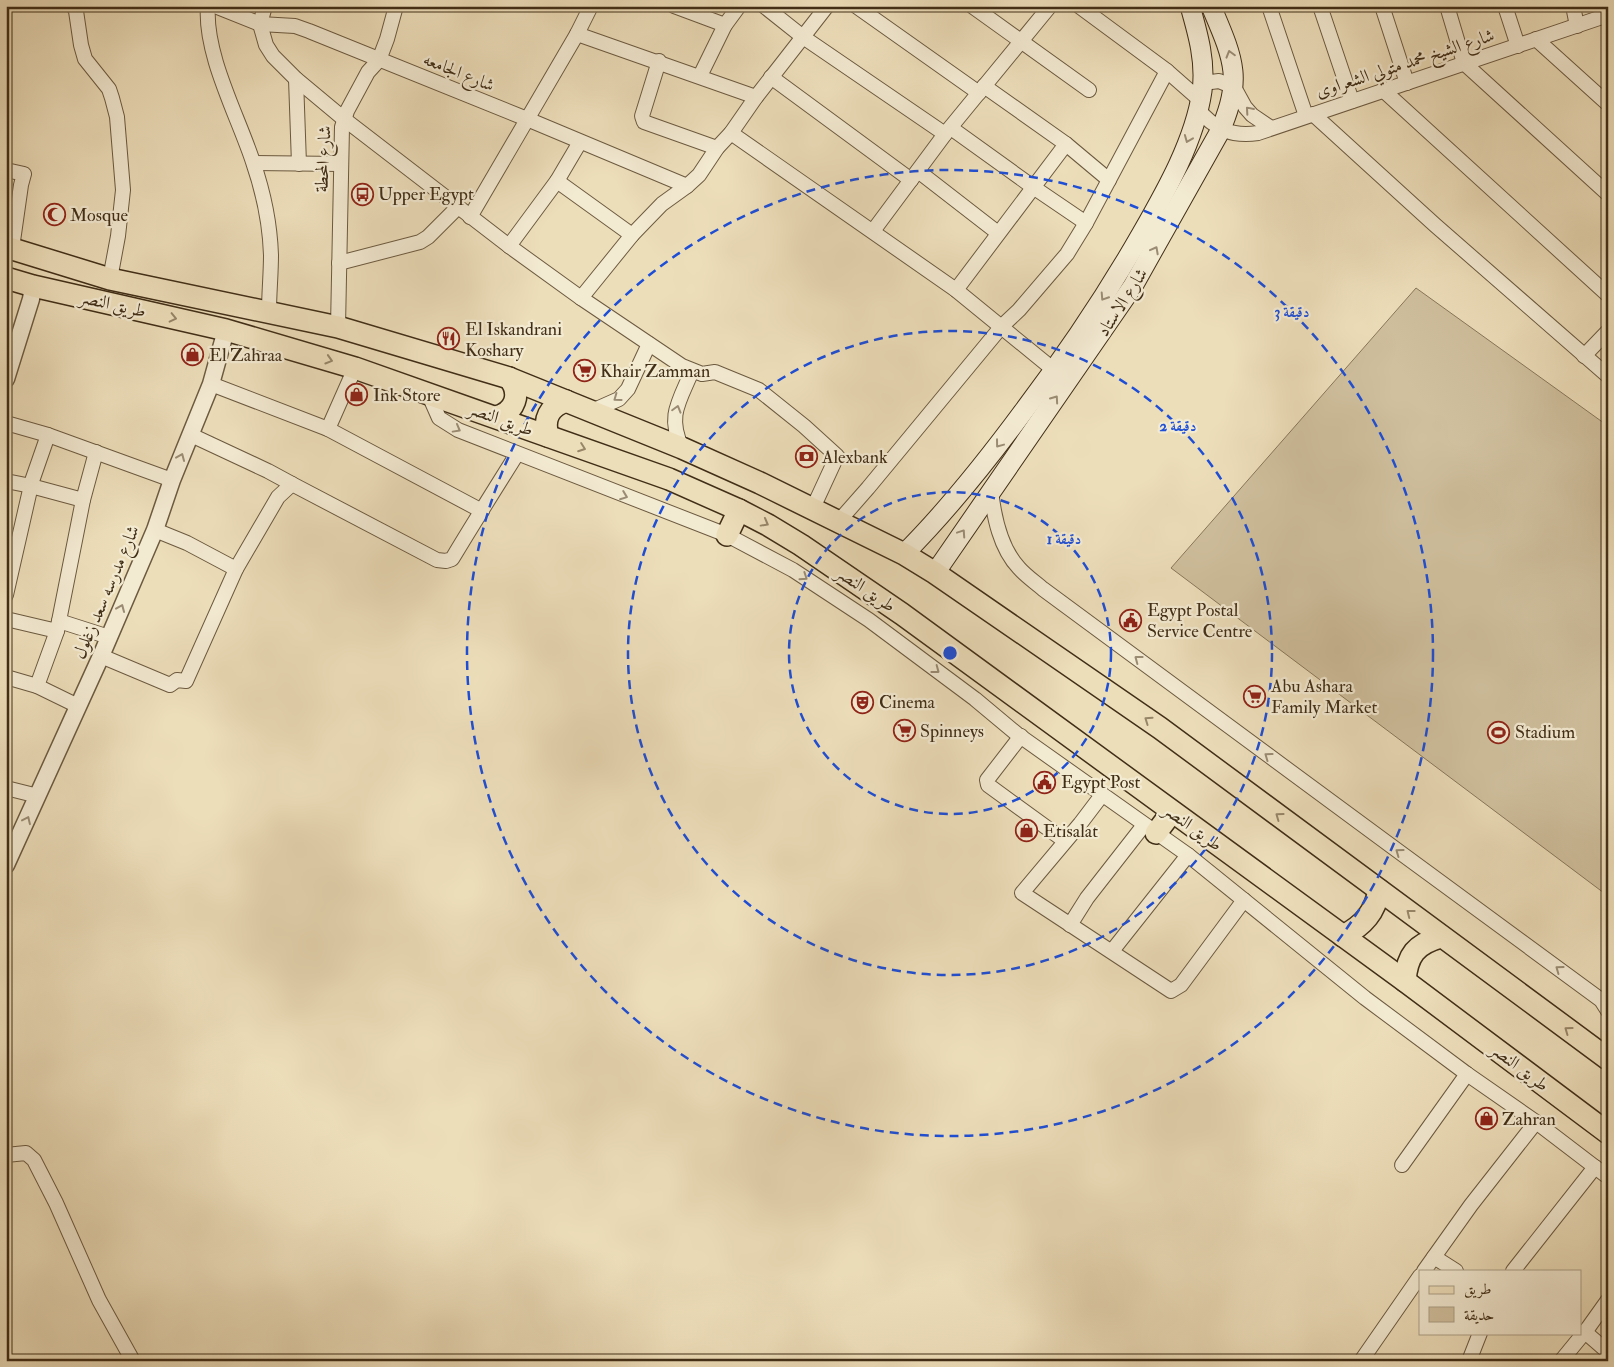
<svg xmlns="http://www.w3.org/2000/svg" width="1614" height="1367" font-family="'IM FELL Double Pica',Amiri,serif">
	<rect width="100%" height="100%" fill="#eddeba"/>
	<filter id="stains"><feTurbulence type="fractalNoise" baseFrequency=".004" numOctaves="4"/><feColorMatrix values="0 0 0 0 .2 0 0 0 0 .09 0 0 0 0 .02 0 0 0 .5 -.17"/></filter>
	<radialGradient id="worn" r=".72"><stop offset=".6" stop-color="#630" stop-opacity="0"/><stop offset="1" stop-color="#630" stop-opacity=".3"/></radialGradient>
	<!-- green -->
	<path fill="#d0c09e" stroke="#88775a" d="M1416 288 1608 426V896L1171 568Z"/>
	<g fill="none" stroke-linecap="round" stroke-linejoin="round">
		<defs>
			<g id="minor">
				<path d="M73 6 76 11 81 45 85 59 109 89 112 98 117 117 123 190 118 236 110 279"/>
				<path d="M208 6C204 54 238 116 253 162 263 191 270 225 271 255 271 274 269 293 269 312"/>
				<path d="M215 6 260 24 295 26 309 31 527 119 687 186"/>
				<path d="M265 6 260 24 266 45 273 56 296 79 344 119 509 246 581 298 682 366 702 374 715 372 759 390 804 426 837 456 813 508"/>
				<path d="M674 6 725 25"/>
				<path d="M764 6 803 37 945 134"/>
				<path d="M856 6 979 93"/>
				<path d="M972 6 1089 90"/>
				<path d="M1079 6 1167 71 1200 100"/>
				<path d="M1269 6 1306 116"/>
				<path d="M1320 6 1352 101"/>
				<path d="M1382 6 1407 83"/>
				<path d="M1447 6 1464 63 1608 194"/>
				<path d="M1505 6 1518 46"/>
				<path d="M1573 6 1577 26"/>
				<path d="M577 34 756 97"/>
				<path d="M1536 39 1608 104"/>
				<path d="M659 61 642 116 644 122 717 148"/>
				<path d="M700 76 725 25 739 6"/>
				<path d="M771 77 911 180"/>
				<path d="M296 79 299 164"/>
				<path d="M1203 83 1219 81 1234 87 1245 107 1252 115 1271 128"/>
				<path d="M984 86 1066 144 1109 180"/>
				<path d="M1383 90 1608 295"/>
				<path d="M1198 109C1214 129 1232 137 1258 133L1608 15"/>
				<path d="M1313 114 1435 225 1608 376"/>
				<path d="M951 128 1033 187 1086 223"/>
				<path d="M731 133 956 290 1054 370"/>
				<path d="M254 163 341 164"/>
				<path d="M6 170 24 174 21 185 12 248"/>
				<path d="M918 171 998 233"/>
				<path d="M557 181 632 235"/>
				<path d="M470 217 577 34 591 6"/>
				<path d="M873 231 945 134 1050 6"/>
				<path d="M509 246 557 181 580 142"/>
				<path d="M339 263 420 242 428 237 458 207"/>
				<path d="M956 290 1066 144"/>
				<path d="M581 298 632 235 662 204 687 186 699 175 717 148 731 133 756 97 827 6"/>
				<path d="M338 327 342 127 347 111 368 72 379 60 387 39 396 6"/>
				<path d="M1584 356 1608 331"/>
				<path d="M211 384 328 429 482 511"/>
				<path d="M428 393 439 418 458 430 727 535 793 570 869 620 975 699 1017 734 1188 855 1365 998 1467 1074 1536 1122 1608 1177"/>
				<path d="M592 411 619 399 628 389 649 344"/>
				<path d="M6 423 48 435 172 480"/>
				<path d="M328 429 355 368"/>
				<path d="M191 435 268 471 292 484"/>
				<path d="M682 448C667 416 679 402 692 371"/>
				<path d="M6 481 31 486 83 500 96 452"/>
				<path d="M991 491C994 517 1000 548 1019 568 1026 576 1035 582 1043 589L1394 848 1601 1000 1608 1011"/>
				<path d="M839 521 868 488 1002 326 1019 310 1067 254 1086 223 1167 71"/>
				<path d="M155 530 187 543 236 569"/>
				<path d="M6 595 32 481 48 435"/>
				<path d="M6 619 57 631 83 500"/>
				<path d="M59 621 109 637"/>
				<path d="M101 656 170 685 177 680 186 681 236 569 278 497 292 484 437 560 446 561 452 559C473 524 495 489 517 454"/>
				<path d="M6 677 37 686 78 706"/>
				<path d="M37 686 57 631"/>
				<path d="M1021 736 987 780 988 785 1065 841"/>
				<path d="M6 788 38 796"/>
				<path d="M1102 795 1080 824 1022 893 1171 991 1181 985 1244 900"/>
				<path d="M1070 925 1087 898 1144 825"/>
				<path d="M1112 951 1188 855"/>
				<path d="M6 1155 26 1153 34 1160 56 1203 99 1300 133 1361"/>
				<path d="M1402 1165 1467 1074"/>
				<path d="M1434 1257 1456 1271"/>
				<path d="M1424 1271 1471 1205 1536 1122"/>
				<path d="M1513 1271 1595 1167"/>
				<path d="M1585 1332 1608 1352"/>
				<path d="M1361 1361 1420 1276"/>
				<path d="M1469 1361 1480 1333"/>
				<path d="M1561 1361 1588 1328 1608 1300"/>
			</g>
			<g id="tertiary">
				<path d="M6 379 31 299 33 286"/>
				<path d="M6 865 101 656 155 530 172 480 211 384 226 330"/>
			</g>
			<g id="secondary">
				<path d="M904 554C948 510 986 462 1023 412 1066 355 1106 296 1142 233 1166 191 1195 140 1202 91 1206 62 1198 34 1190 6"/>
				<path d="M935 573 1133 286 1219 133C1244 79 1233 58 1211 6"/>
			</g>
			<g id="primary">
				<path d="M6 247 110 279 338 327 509 378 682 448 760 483 904 554 935 573 1160 728 1608 1059"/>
				<path d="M6 278 33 286 226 330 355 368 669 479 739 510 768 525 801 545 902 614 1405 981 1608 1133"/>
				<path d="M496 417C515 412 522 394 509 378"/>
				<path d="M548 436C543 419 549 407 566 401"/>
				<path d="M727 535 739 510"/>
				<path d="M1156 833 1172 812"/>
				<path d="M1343 936C1364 925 1375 912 1379 890"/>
				<path d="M1405 981C1407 955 1416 944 1441 937"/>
			</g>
		</defs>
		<!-- minor casing -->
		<use href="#minor" stroke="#6c5a40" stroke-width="16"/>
		<!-- tertiary casing -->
		<use href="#tertiary" stroke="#6c5a40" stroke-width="19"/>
		<!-- secondary casing -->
		<use href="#secondary" stroke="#412e17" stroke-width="21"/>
		<!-- primary casing -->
		<use href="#primary" stroke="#412e17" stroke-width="24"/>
		<!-- minor -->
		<use href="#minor" stroke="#f3ead2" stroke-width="14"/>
		<!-- tertiary -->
		<use href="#tertiary" stroke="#f3ead2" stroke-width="16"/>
		<!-- secondary -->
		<use href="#secondary" stroke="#f3ead2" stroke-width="19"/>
		<!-- primary -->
		<use href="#primary" stroke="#eddeba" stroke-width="21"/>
	</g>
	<!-- one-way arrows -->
	<defs><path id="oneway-chevron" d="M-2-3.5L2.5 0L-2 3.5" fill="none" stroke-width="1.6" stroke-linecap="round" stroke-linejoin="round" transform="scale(1.25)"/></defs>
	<g stroke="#9a8c74">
		<use href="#oneway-chevron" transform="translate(1230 54) rotate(-106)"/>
		<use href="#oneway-chevron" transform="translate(1249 110) rotate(-131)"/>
		<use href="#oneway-chevron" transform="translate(1188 139) rotate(112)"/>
		<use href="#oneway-chevron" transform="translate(1155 250) rotate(-62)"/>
		<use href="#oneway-chevron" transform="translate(1104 297) rotate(123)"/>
		<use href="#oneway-chevron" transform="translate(617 398) rotate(144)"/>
		<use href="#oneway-chevron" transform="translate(1055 399) rotate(-55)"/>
		<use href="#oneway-chevron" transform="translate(677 409) rotate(-74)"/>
		<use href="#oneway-chevron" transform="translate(457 429) rotate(29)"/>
		<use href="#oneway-chevron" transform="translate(999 444) rotate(127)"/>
		<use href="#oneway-chevron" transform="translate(181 457) rotate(-67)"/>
		<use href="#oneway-chevron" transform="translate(624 496) rotate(21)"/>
		<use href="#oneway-chevron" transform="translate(962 533) rotate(-56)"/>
		<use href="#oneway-chevron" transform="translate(804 577) rotate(34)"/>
		<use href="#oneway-chevron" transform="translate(121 608) rotate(-67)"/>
		<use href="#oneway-chevron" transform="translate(1138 659) rotate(-143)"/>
		<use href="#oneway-chevron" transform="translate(936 670) rotate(37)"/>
		<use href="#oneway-chevron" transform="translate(1268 756) rotate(-144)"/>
		<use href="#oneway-chevron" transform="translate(27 820) rotate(-65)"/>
		<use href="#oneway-chevron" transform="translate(1399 852) rotate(-144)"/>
		<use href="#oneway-chevron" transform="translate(1559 969) rotate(-144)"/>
	</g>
	<g stroke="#978668">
		<use href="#oneway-chevron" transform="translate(173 318) rotate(13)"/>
		<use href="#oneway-chevron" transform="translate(329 360) rotate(17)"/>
		<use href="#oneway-chevron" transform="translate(582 448) rotate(20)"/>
		<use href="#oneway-chevron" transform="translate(765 523) rotate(29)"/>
		<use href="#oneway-chevron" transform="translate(1148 720) rotate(-145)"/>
		<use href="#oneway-chevron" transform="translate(1279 816) rotate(-144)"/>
		<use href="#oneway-chevron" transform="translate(1410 913) rotate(-142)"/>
		<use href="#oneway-chevron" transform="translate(1568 1030) rotate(-144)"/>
	</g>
	<!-- distance rings -->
	<g fill="none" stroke="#1d4ed8" stroke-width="2.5" stroke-dasharray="9 6">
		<circle cx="950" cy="653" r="161"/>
		<circle cx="950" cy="653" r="322"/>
		<circle cx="950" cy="653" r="483"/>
	</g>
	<!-- icons -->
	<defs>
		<symbol id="bus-ring" viewBox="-11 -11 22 22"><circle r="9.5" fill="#f3ead2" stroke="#8f2418" stroke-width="1.5"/><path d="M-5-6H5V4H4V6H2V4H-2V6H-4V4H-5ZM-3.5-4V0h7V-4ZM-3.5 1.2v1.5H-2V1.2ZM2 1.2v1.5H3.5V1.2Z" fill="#8f2418"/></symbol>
		<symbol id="mosque-ring" viewBox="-11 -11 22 22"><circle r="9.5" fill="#f3ead2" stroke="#8f2418" stroke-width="1.5"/><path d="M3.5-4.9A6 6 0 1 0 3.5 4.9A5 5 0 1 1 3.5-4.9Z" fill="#8f2418"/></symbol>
		<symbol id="restaurant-ring" viewBox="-11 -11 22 22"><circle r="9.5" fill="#f3ead2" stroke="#8f2418" stroke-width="1.5"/><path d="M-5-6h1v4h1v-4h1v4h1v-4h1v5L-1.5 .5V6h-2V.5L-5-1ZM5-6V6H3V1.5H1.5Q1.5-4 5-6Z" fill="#8f2418"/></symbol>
		<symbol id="shop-ring" viewBox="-11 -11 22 22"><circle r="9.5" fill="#f3ead2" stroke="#8f2418" stroke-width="1.5"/><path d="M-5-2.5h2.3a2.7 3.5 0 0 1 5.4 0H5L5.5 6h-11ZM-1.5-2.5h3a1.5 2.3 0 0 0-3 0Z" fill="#8f2418"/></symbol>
		<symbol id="supermarket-ring" viewBox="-11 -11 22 22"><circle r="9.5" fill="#f3ead2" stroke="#8f2418" stroke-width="1.5"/><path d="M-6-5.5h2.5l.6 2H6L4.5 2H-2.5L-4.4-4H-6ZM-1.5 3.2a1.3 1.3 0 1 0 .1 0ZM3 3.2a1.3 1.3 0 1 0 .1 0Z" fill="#8f2418"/></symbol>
		<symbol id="bank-ring" viewBox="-11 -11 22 22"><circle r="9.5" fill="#f3ead2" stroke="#8f2418" stroke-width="1.5"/><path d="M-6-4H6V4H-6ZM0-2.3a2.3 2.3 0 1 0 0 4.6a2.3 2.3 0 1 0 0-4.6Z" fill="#8f2418"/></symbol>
		<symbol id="civic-ring" viewBox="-11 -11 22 22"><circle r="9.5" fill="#f3ead2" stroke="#8f2418" stroke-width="1.5"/><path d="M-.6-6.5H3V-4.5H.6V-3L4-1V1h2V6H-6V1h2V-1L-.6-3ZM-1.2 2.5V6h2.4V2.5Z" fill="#8f2418"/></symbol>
		<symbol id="theatre-ring" viewBox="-11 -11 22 22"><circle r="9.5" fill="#f3ead2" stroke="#8f2418" stroke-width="1.5"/><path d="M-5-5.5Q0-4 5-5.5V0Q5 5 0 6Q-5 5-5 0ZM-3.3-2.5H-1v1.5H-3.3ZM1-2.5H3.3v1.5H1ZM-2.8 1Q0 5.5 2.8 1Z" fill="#8f2418"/></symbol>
		<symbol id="stadium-ring" viewBox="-11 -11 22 22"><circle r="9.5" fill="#f3ead2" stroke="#8f2418" stroke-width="1.5"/><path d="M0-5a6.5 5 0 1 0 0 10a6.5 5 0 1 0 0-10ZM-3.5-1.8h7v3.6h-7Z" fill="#8f2418"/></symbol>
	</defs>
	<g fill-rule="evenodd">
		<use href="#bus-ring" x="350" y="182" width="25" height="25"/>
		<use href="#mosque-ring" x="42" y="202" width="25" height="25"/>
		<use href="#restaurant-ring" x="436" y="326" width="25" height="25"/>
		<use href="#shop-ring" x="180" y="342" width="25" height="25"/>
		<use href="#supermarket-ring" x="572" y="358" width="25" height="25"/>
		<use href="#shop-ring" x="344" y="382" width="25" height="25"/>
		<use href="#bank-ring" x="794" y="444" width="25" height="25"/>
		<use href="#civic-ring" x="1118" y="608" width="25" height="25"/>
		<use href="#supermarket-ring" x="1242" y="684" width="25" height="25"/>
		<use href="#theatre-ring" x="850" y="690" width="25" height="25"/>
		<use href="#supermarket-ring" x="892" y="718" width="25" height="25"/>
		<use href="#stadium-ring" x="1486" y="720" width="25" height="25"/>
		<use href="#civic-ring" x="1032" y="770" width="25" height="25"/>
		<use href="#shop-ring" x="1014" y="818" width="25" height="25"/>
		<use href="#shop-ring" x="1474" y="1106" width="25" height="25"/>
	</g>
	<g text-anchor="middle" stroke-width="4.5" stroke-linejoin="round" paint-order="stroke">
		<!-- street labels -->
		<g font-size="18" fill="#412e17" stroke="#f3ead2">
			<text transform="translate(1405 63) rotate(-18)" y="6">شارع الشيخ محمد متولي الشعراوى</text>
			<text transform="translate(459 72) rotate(22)" y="6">شارع الجامعه</text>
			<text transform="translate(323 159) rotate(-87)" y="6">شارع المحطة</text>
			<text transform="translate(1122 302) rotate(-57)" y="6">شارع الاستاد</text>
			<text transform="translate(113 304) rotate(13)" y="6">طريق النصر</text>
			<text transform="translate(501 419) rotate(20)" y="6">طريق النصر</text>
			<text transform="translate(866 589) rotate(34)" y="6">طريق النصر</text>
			<text transform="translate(106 592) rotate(-67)" y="6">شارع مدرسه سعد زغلول</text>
			<text transform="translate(1193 827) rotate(36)" y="6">طريق النصر</text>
			<text transform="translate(1520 1067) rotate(37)" y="6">طريق النصر</text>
		</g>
		<!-- poi labels -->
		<g font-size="18" fill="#412e17" stroke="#f3ead2" text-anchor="start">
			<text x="378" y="200">Upper Egypt</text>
			<text x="70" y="221">Mosque</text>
			<text x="465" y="335">El Iskandrani<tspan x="465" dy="21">Koshary</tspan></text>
			<text x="209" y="361">El Zahraa</text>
			<text x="600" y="377">Khair Zamman</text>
			<text x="373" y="401">Ink Store</text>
			<text x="822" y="463">Alexbank</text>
			<text x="1147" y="616">Egypt Postal<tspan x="1147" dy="21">Service Centre</tspan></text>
			<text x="1271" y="692">Abu Ashara<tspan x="1271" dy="21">Family Market</tspan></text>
			<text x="879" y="708">Cinema</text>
			<text x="920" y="737">Spinneys</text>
			<text x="1515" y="738">Stadium</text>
			<text x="1061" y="788">Egypt Post</text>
			<text x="1043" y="837">Etisalat</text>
			<text x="1502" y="1125">Zahran</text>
		</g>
	</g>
	<circle cx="950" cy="653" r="8" fill="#1d4ed8" stroke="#f3ead2" stroke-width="2.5"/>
	<g font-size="15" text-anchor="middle" font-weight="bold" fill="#1d4ed8" stroke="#f3ead2" stroke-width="4.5" stroke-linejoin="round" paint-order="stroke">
		<text x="1292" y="317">3 دقيقة</text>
		<text x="1178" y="431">2 دقيقة</text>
		<text x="1064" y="544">1 دقيقة</text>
	</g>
	<!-- margin -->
	<rect width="1614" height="1367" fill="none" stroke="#eddeba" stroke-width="25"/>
	<rect x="8" y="8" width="1599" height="1352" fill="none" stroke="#412e17" stroke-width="2.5"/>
	<rect x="12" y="12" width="1589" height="1342" fill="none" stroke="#412e17"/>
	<!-- legend -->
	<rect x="1419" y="1270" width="162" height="65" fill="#f3ead2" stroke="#ac9f87"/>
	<rect x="1429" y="1286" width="25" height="8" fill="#eddeba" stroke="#ac9f87"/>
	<text x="1464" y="1294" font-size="15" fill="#412e17">طريق</text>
	<rect x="1429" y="1307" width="25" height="15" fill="#d0c09e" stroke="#ac9f87"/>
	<text x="1464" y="1320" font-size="15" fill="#412e17">حديقة</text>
	<rect width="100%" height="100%" filter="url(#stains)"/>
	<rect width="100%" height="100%" fill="url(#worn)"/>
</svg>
